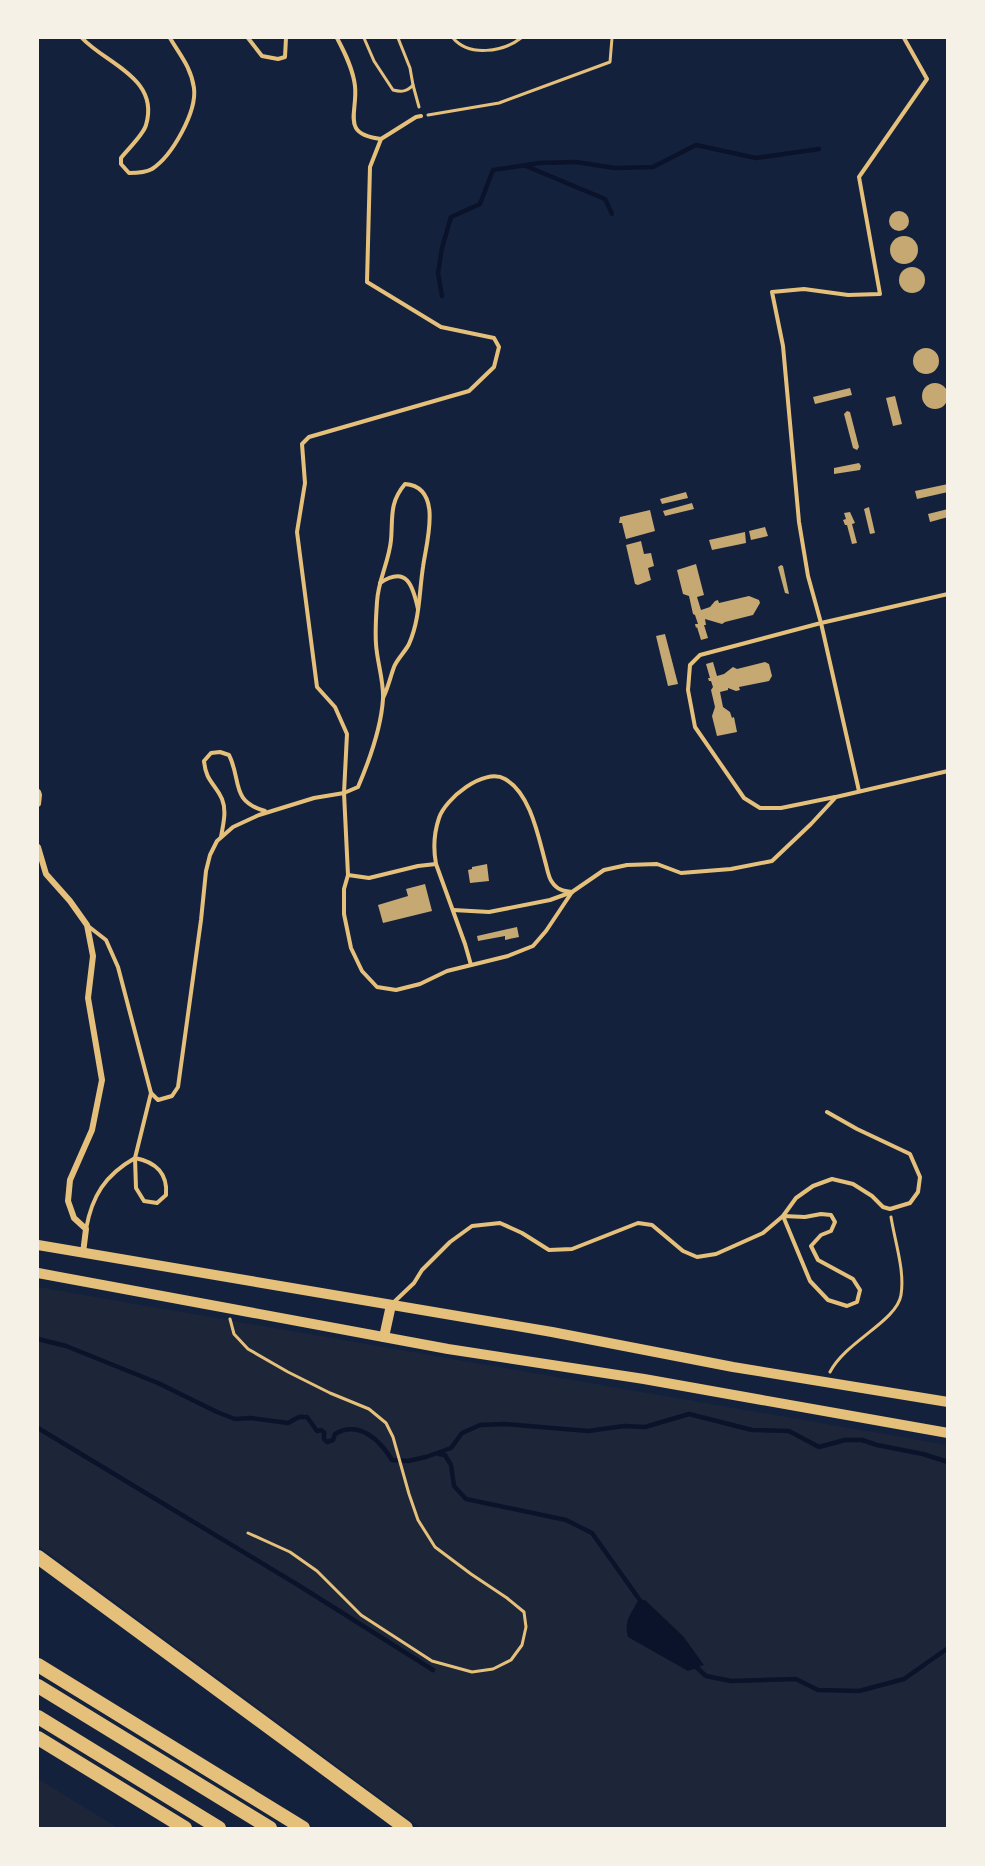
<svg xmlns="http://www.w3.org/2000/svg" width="985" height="1866" font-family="'Roboto Serif',serif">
	<rect width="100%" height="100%" fill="#14213d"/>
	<!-- green -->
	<g fill="#1d2539">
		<path d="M38 1287 947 1445V1828H421L38 1545Z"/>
		<path d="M38 1779 118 1828H38Z"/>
	</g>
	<!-- water -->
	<path fill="#0b132b" d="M645 1600 683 1636 704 1665 688 1671 628 1637C624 1619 630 1617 637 1602Z"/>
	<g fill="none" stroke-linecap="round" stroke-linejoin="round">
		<!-- stream -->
		<g stroke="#0b132b" stroke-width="4.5">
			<path d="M526 166 605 199 612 214"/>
			<path d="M442 296 438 273 442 248 451 217 480 204 493 170 539 163 576 162 615 168 653 167 696 145 756 158 819 149"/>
			<path d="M38 1339 66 1346 158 1383 217 1412 235 1419 251 1418 288 1423 299 1417H307L317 1431 321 1430 324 1432V1439L327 1442 333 1440 335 1434C359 1420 380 1440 392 1460L408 1461 426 1457 451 1448 462 1433 480 1425 504 1424 588 1431 624 1426 645 1427 689 1414 752 1430 789 1431 819 1447 845 1440H862L877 1445 923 1454 948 1462"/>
			<path d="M38 1428 298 1585 433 1670"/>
			<path d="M439 1454 445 1455 451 1465 454 1486 466 1499 566 1520 592 1533 644 1606"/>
			<path d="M694 1665 706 1676 731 1681 796 1679 818 1690 859 1691 904 1679 948 1648"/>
		</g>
	</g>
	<!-- building -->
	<g fill="#c6a872">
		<circle cx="899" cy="221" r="10"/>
		<circle cx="904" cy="250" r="14"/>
		<circle cx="912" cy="280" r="13"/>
		<circle cx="926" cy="361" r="13"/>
		<circle cx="935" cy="396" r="13"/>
		<path d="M850 388 852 395 815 404 813 397Z"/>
		<path d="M895 396 902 424 893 426 886 398Z"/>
		<path d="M847 411 850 412 859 447 857 450 853 448 844 414Z"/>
		<path d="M859 463 861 466 860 470 834 474V468Z"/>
		<path d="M948 484V492L917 499 915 491Z"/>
		<path d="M686 492 688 498 662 504 660 499Z"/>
		<path d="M692 503 694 509 665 516 663 511Z"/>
		<path d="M869 507 875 533 870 534 864 509Z"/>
		<path d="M948 509V517L930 522 928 514Z"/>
		<path d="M650 510 655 531 626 539 622 523H619L620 517Z"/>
		<path d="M850 512 855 523 852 524 857 543 852 544 847 525H845L843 520 846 519 844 513Z"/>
		<path d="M765 527 768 536 751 540 749 531Z"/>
		<path d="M745 532 746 543 712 550 709 540Z"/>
		<path d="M641 541 644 554 651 553 654 566 648 568 651 580 638 585 635 584 626 545Z"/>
		<path d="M696 564 704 595 697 597 701 610 710 607 715 601 718 600 719 603 749 596 759 600 760 603 753 615 725 622 722 624 705 619 706 625H704L708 638 701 640 697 627 696 628 695 624H698L695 615 693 614 689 596 683 594 677 570Z"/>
		<path d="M781 565 783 566 789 594 785 593 778 567Z"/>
		<path d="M665 634 678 684 668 686 656 636Z"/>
		<path d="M713 662 717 676 724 674 733 667 737 669 765 662 769 664 772 676 769 681 739 687 740 690 736 691 728 688V690L720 692 723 707 730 712 732 718 734 717 737 732 717 736 712 716 715 707 711 690 713 687 711 681H709L708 678H710L706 664Z"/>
		<path d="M487 864 489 881 470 883 468 870 472 869V867Z"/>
		<path d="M425 884 432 911 383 923 378 905 408 896 406 889Z"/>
		<path d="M517 927 519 937 505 940V936L478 941 477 936Z"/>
	</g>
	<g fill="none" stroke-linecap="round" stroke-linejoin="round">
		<!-- path -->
		<g stroke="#e5c07b" stroke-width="3">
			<path d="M364 38 374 61 393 90C401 92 407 92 413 85L410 68 398 38"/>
			<path d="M453 38C469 57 503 52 521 38"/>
			<path d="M413 85 419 107"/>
			<path d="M428 115 499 103 610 62 612 38"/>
			<path d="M230 1319 234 1334 248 1349 288 1372 330 1393 369 1409 386 1423 393 1437 409 1494 418 1520 435 1547 471 1574 507 1598 524 1612 526 1627 522 1645 511 1660 493 1669 472 1672 432 1661 361 1615 317 1571 290 1552 248 1533"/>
			<path d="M830 1372C845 1342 897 1321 901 1295 905 1271 895 1242 891 1217"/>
		</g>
		<!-- service -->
		<g stroke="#e5c07b" stroke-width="4">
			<path d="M82 38C106 64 160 78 146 125 144 134 127 150 121 158V164L129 173C136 173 145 173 152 169 172 156 197 112 194 88 191 67 180 55 170 38"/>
			<path d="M248 38 262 56 278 59 285 57 286 38"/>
			<path d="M337 38C345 53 353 69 355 86 358 113 340 134 381 139"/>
			<path d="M421 116 416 117 381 139 370 167 367 282 441 327 494 338 499 347 494 367 469 391 309 437 302 444 305 483 297 532 317 687 335 707 347 734 344 793 348 875 344 889V914L351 948 362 971 377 987 396 990 420 984 447 971 508 956 533 946 546 931 572 892 604 870 627 865 657 864 681 873 731 869 772 861 811 824 836 797 948 771"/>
			<path d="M380 583C407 565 413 586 418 609"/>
			<path d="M859 791 821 623 948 594"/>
			<path d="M835 797 781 808H760L744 798 695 727 688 690 690 665 700 655 821 623 808 576 799 522 783 346 772 292 804 289 848 295 880 294 859 177 927 79 904 38"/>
			<path d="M221 837C223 825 227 811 222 799 215 783 206 782 204 761L211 753 220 752 229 755C242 781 230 801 265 811"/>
			<path d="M348 875 369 878 418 866 436 864"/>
			<path d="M453 910 489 912 550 900 572 892"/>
			<path d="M88 926 106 940 118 967 151 1093 158 1100 172 1096 178 1087 201 920 206 871 210 855 217 841 233 827 259 815 314 798 344 793 358 787C370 759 381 729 383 699 384 681 377 662 376 644 375 630 376 616 377 602 378 580 389 562 391 540 393 517 389 503 405 484 444 487 426 543 423 567 419 593 420 619 409 644 405 652 397 659 394 667 390 678 388 688 383 698"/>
			<path d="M471 965 465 944 436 864C433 848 434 833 439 818 445 799 484 767 505 779 530 793 538 835 545 861 547 867 548 877 552 882 557 890 564 891 572 892"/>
			<path d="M821 1214 831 1215 835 1222 831 1231 821 1235 811 1246 818 1260 853 1279 860 1290 857 1302 847 1306 828 1300 810 1281 783 1216 805 1217Z"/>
			<path d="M86 1229C92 1196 105 1175 135 1158 156 1162 168 1174 166 1195L157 1203 144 1201 136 1188 135 1158 151 1093"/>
			<path d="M394 1302 414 1283 422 1270 450 1242 472 1226 500 1223 522 1233 549 1250 572 1249 638 1223 652 1225 683 1251 697 1257 716 1254 763 1233 783 1216 796 1198 813 1186 832 1179 853 1184 872 1196 883 1207 890 1209 910 1203 918 1192 920 1177 910 1154 857 1129 827 1112"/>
		</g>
		<!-- minor -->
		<g stroke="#e5c07b" stroke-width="6">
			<path d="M38 792 39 795 38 804"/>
			<path d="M38 847 46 874 70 901 87 925 93 956 88 998 102 1080 92 1130 70 1180 68 1201 74 1218 86 1229 83 1253"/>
		</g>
		<!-- primary -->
		<g stroke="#e5c07b" stroke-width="10">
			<path d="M38 1245 552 1332 733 1367 948 1402"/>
			<path d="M38 1273 448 1349 644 1379 948 1433"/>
			<path d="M384 1337 391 1305"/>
		</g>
		<!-- motorway -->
		<g stroke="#e5c07b" stroke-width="14">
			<path d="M38 1557 406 1828"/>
			<path d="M38 1665 303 1828"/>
			<path d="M38 1686 270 1828"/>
			<path d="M38 1717 219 1828"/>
			<path d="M38 1738 185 1828"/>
		</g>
	</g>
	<!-- border -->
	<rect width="985" height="1866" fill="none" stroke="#f6f1e7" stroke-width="78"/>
</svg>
